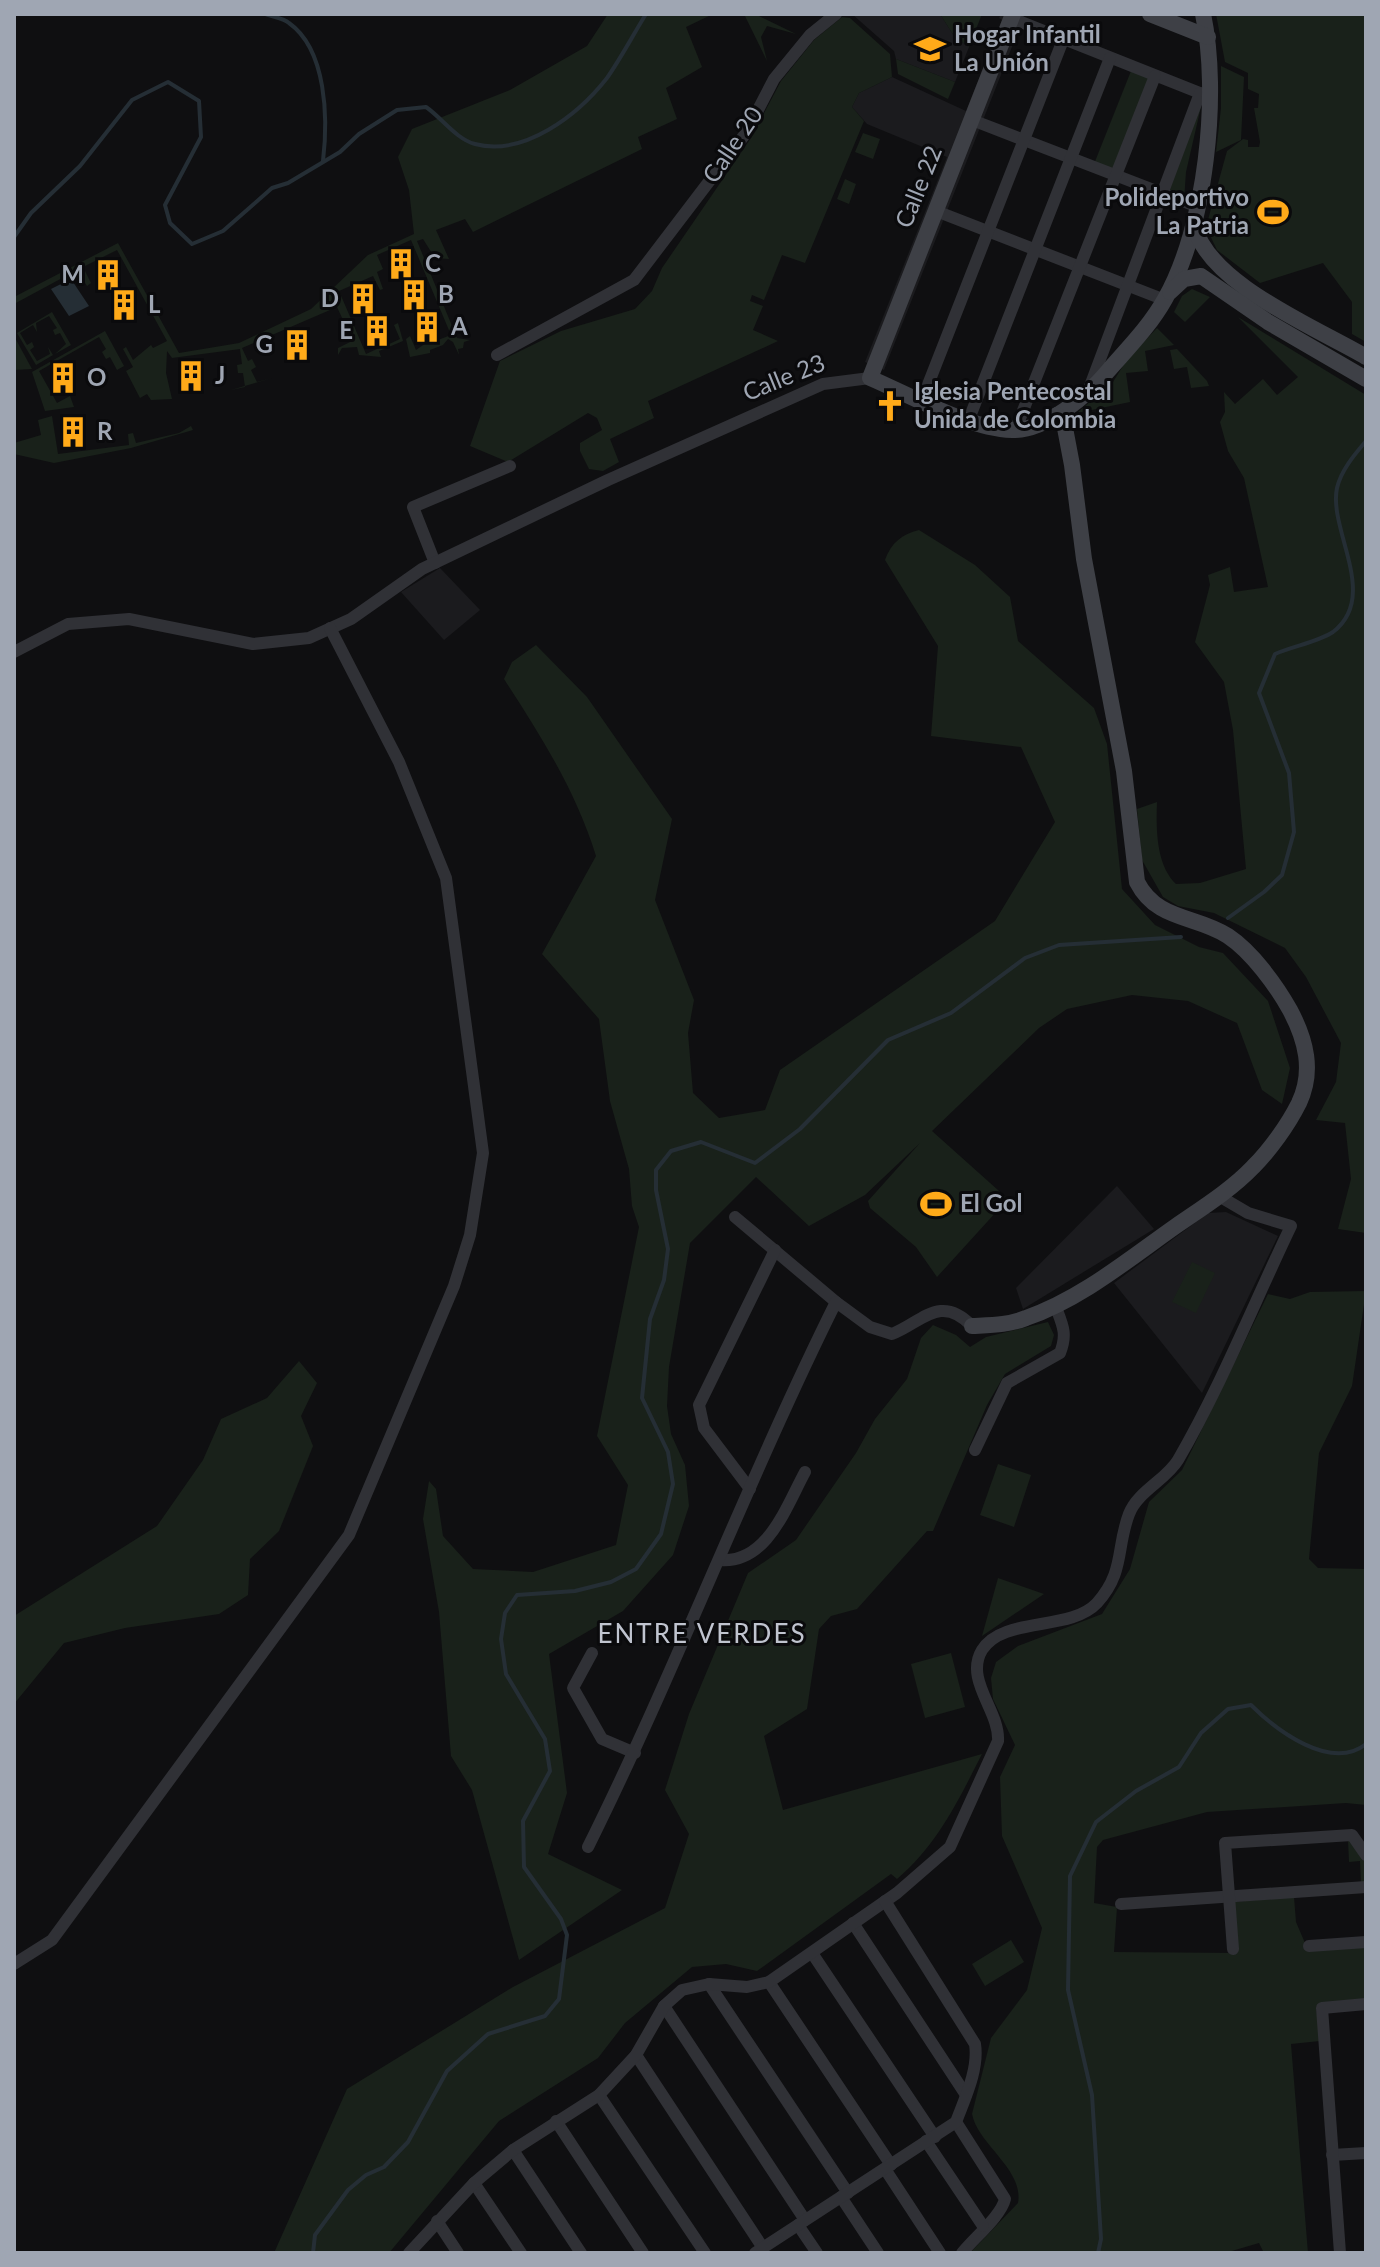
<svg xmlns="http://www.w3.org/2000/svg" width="1380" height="2267" font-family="Lato,sans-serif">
	<rect width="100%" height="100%" fill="#0f0f11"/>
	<!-- built -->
	<g fill="#1b1b1e">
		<path d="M852 14H940L954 36 969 47 955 82 896 59 894 51Z"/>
		<path d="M1001 14H1025L884 370 865 362 947 157 867 124 852 107 859 93 892 77 966 111 1002 20 999 18Z"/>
		<path d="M440 568 480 610 444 640 401 592Z"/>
		<path d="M1117 1186 1154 1229 1023 1309 1016 1288Z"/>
		<path d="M1226 1212 1278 1236 1202 1393 1114 1283 1208 1213Z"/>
	</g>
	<!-- green -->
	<g fill="#19211a">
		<path d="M608 14H713L686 27 702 67 666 88 677 119 638 137 642 149 473 232 465 219 436 230 449 259 435 258 423 239 417 241 457 338 470 340 464 342 463 348 458 349 459 355 453 342 448 339 443 345 430 350V353L410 357 406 339 410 336 416 350 436 336 438 340 451 335 411 240 377 255 383 269 377 272 383 289 380 290 373 276 339 291 366 354 379 348 378 344 385 341 387 345 400 339 394 325 398 323 403 341 379 351 381 357 359 355 357 347 342 348 338 355V348L352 341 347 328 342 330 339 322 343 320 337 307 242 348 248 361 252 359 256 367 251 370 257 382 272 378 231 390 245 387 243 373H238L237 365 242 364 240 349 172 358 167 351 166 373 172 399 151 400 147 394 140 398 126 371 133 367 123 349 126 347 133 360 151 345 153 348 167 341 117 250 83 267 91 283 87 286 77 270 14 304V297L118 243 179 353 239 343 311 309 368 255 414 234 409 190 398 157 412 129 510 90 587 46Z"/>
		<path d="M744 14H755L796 34 767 26 761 37 767 61Z"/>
		<path d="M940 14H982L969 47 954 36Z"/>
		<path d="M1216 14H1366V342L1352 334V302L1323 263 1260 283 1217 250 1206 227 1227 151 1243 139 1248 140V147H1259L1260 142 1254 108H1258L1259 94 1248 89V73L1225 62Z"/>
		<path d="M842 17 850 18 890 54 892 77 859 93 852 107 864 121 805 263 782 255 764 300 752 295 750 301 763 306 753 330 778 341 648 401 654 418 610 439 619 462 603 471 589 469 580 451V443L602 430 597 418 588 413 508 462 470 446 500 361 561 331 635 309 652 291 662 268 751 138 781 81 814 40Z"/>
		<path d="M896 59 955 82 948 99 898 74Z"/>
		<path d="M1221 66 1244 77 1241 140 1216 152 1221 108Z"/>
		<path d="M1131 71 1151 79 1114 171 1094 164Z"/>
		<path d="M1203 98 1186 172 1184 201 1164 193Z"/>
		<path d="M863 133 880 139 873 159 855 152Z"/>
		<path d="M845 179 856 184 849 204 837 199Z"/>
		<path d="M1192 289 1210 297 1185 322 1174 312 1182 296Z"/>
		<path d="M52 312 71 345 55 354 66 344 60 333 55 335 53 330 57 328 49 316 36 323 37 332 33 325 20 333 27 345 32 342 34 347 30 350 37 361 50 354 48 347 53 355 36 365 17 333Z"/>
		<path d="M1238 317 1366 395V1233L1338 1229 1351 1179 1345 1123 1316 1120 1336 1082 1341 1043 1306 977 1285 948 1214 913 1178 906 1163 897 1142 860 1137 809 1157 802C1156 829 1156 865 1176 884L1200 883 1246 869 1233 730 1224 682 1195 642 1210 585 1208 575 1230 567 1234 592 1268 587 1244 478 1228 451 1220 422 1225 412 1224 392 1235 404 1263 379 1277 395 1298 377Z"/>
		<path d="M1157 328 1174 345 1145 351 1148 371 1126 373 1130 402 1077 413 1113 382 1126 361Z"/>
		<path d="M105 331 124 366 117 370 110 357 106 359 102 352 106 349 99 337 39 371 57 403 70 396 74 407 45 411 32 372Z"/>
		<path d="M14 336 32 369 14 370Z"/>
		<path d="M1177 349 1207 381 1209 386 1191 388 1187 367 1174 369 1170 350Z"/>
		<path d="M52 416 58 454 129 445 128 434 133 433 136 443 179 433 191 426 193 430 131 448 54 463 14 454V443L41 435 38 420Z"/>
		<path d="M919 530 975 565 1010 597 1018 641 1094 708 1107 744 1122 889 1155 925 1199 947 1223 953 1268 1001 1290 1068 1282 1104 1262 1090 1237 1023 1188 1001 1132 995 1067 1009 1039 1028 932 1131 1008 1199 937 1277 916 1247 870 1208 868 1201 920 1143 865 1195 809 1226 756 1177 690 1243 669 1367 667 1406 671 1434 685 1465 689 1506 673 1555 623 1611 549 1654 567 1793 548 1854 622 1890 519 1960 472 1790 451 1756 439 1612 423 1519 429 1481 436 1489 443 1536 473 1569 533 1572 616 1545 628 1485 597 1436 639 1227 632 1206 629 1169 610 1101 599 1019 542 954 596 856C576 791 541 736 504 679L512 662 536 645 587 697 672 819 655 900 694 1000 688 1033 693 1093 719 1118 765 1110 780 1070 995 921 1055 822 1021 747 931 736 938 646 885 560C891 543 902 534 919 530Z"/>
		<path d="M1192 1262 1215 1273 1196 1313 1172 1302Z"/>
		<path d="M1366 1291 1352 1386 1319 1453 1309 1559 1318 1568 1366 1569V1805L1346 1803 1207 1812 1103 1840 1097 1847 1094 1903 1117 1907 1114 1952 1238 1953 1233 1902 1294 1897 1296 1922 1308 1950 1366 1946V2001L1316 2006 1320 2041 1291 2044 1308 2253H1264L1259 2243 1225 2253H970L1018 2203C1024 2169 978 2145 972 2114L991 2038 1027 1990 1042 1928 1002 1836 1000 1777 1015 1745 993 1699 991 1678 996 1662 1018 1646 1102 1614 1130 1569 1149 1502 1182 1470 1268 1294 1290 1299 1310 1292Z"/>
		<path d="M1048 1322 1054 1335 1051 1346 1005 1374 987 1405 933 1531H927L857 1609 831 1616 819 1629 807 1709 764 1736 783 1810 982 1754C958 1801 938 1844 897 1879L891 1874 757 1971 726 1964 692 1967 625 2023 598 2058 499 2121 389 2253H274L347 2089 513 1987 665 1908 689 1834 665 1790 689 1714 748 1573 796 1540 856 1453 875 1419 907 1379 921 1338 933 1325 956 1335 970 1347 986 1337Z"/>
		<path d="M299 1361 317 1383 301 1416 313 1446 279 1531 250 1559 248 1595 219 1614 125 1628 64 1643 14 1704V1616L157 1526 203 1460 221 1419 267 1398Z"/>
		<path d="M998 1464 1031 1475 1014 1527 980 1515Z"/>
		<path d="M998 1578 1044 1594 982 1636Z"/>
		<path d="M951 1653 965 1707 925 1718 911 1664Z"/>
		<path d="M1348 1840 1366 1863V1883H1361L1360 1861 1349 1862Z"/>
		<path d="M1011 1940 1024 1962 985 1986 972 1964Z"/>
	</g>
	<!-- water -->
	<path fill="#252e35" d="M71 279 89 306 69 316 51 289Z"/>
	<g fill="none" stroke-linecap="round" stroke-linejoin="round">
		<!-- stream -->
		<g stroke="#252e35" stroke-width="4">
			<path d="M265 14C273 17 283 18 289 23 327 50 328 119 323 161"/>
			<path d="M14 237 31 213 80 166 132 100 168 82 199 101 201 137 165 205 170 223 192 244 223 231 272 188 288 183 340 152 359 134 397 110 426 107C442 118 456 139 475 144 524 157 578 115 607 78 621 58 633 35 646 14"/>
			<path d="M1228 918 1264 892 1282 875 1294 832 1289 773 1259 693 1275 654C1293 646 1318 642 1333 632 1380 596 1328 530 1337 488 1341 470 1355 454 1366 441"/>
			<path d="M313 2253 315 2235 348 2190 366 2175 384 2167 408 2142 447 2071 488 2034 545 2016 559 1999 567 1935 561 1919 524 1867 523 1821 550 1771 545 1739 506 1674 501 1639 505 1613 517 1595 575 1591 611 1582 636 1569 661 1534 673 1484 668 1452 642 1398 650 1319 664 1280 668 1249 656 1190V1170L671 1151 701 1142 755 1163 800 1129 888 1040 951 1013 1025 958 1059 945 1181 937"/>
			<path d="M1098 2253 1101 2239 1092 2095 1068 1990 1070 1876 1096 1822 1136 1791 1179 1767 1201 1733 1228 1709 1251 1705C1276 1730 1331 1772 1366 1744"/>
		</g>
		<!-- street -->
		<g stroke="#303136" stroke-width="12">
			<path d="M1011 18 1205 95"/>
			<path d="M972 120 1198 207"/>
			<path d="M936 211 1165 300"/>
			<path d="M497 355 634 280 746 133 774 79 810 35 836 14"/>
			<path d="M1090 386 1200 93"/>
			<path d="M922 400 1063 40"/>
			<path d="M969 419 1110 58"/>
			<path d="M1015 431 1155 76"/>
			<path d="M435 563 413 507 510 466"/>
			<path d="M14 652 68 624 129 619 253 644 309 638 351 619 422 569 608 480 823 384 870 378"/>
			<path d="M735 1217 836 1302"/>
			<path d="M975 1450 1007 1383 1060 1353C1068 1333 1062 1324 1055 1305"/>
			<path d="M750 1489 704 1428 699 1405 775 1250"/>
			<path d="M720 1560C767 1564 786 1507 805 1472"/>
			<path d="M592 1653 573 1688 602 1739 635 1753"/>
			<path d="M588 1847C677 1668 747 1481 836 1302L870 1327 892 1334C921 1323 940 1293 972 1326"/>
			<path d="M1121 1904 1366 1887"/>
			<path d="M853 1923 966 2095"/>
			<path d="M1309 1946 1366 1942"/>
			<path d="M1233 1949 1225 1843 1352 1835 1366 1855"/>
			<path d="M812 1953 935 2137"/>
			<path d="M14 1964 52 1940 349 1535 454 1286 470 1235 483 1153 446 878 399 762 330 628"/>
			<path d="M769 1982 891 2165"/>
			<path d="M709 1984 848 2193"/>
			<path d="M664 2006 805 2220"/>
			<path d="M636 2055 763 2248"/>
			<path d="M599 2095 705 2253"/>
			<path d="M556 2121 643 2253"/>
			<path d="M956 2122 1005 2199C1001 2216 975 2237 962 2253"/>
			<path d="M926 2141 983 2226"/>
			<path d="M513 2150 581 2253"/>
			<path d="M1332 2155 1366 2153"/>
			<path d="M885 2169 940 2253"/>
			<path d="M474 2183 521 2253"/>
			<path d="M841 2197 878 2253"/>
			<path d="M437 2221 458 2253"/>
			<path d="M798 2225 817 2253"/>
			<path d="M409 2253 474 2183 513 2150 599 2095 636 2055 664 2006 682 1990 709 1984 747 1987 769 1982 897 1893 950 1847 998 1741C1000 1711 964 1680 982 1650 1003 1616 1070 1632 1097 1603 1125 1572 1116 1548 1129 1514 1138 1491 1166 1480 1178 1460 1221 1386 1254 1303 1291 1226L1248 1213 1219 1196"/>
			<path d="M755 2253 956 2122C965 2098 979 2069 975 2044L885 1901"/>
			<path d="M1340 2253 1322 2008 1366 2004"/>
		</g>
		<!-- secondary -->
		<g stroke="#3e4046" stroke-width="16">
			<path d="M1013 14 870 378C910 395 969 429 1012 430 1046 431 1088 395 1108 371 1128 348 1150 326 1165 299 1206 227 1220 94 1203 14"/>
			<path d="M1150 14 1208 37"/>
			<path d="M1194 224C1206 283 1317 328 1366 357"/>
			<path d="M1170 292 1184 279 1201 276 1268 322 1366 379"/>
			<path d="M972 1326C990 1325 1009 1325 1026 1318 1081 1299 1129 1259 1176 1226 1202 1208 1231 1190 1253 1167 1270 1150 1288 1125 1299 1103 1314 1071 1306 1040 1290 1010 1276 985 1252 952 1228 936 1195 915 1157 921 1137 882L1124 771 1084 559 1072 465 1065 428 1057 415"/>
		</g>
	</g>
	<!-- icons -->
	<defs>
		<symbol id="school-bare" viewBox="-9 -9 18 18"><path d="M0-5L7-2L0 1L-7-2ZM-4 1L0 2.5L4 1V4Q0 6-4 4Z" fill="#ffaa19" stroke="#0a0a0c" stroke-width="2.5" paint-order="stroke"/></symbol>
		<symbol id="stadium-bare" viewBox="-9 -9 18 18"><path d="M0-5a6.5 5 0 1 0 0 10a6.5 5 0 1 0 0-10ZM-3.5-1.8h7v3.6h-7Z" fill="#ffaa19" stroke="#0a0a0c" stroke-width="2.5" paint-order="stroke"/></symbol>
		<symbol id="building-bare" viewBox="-9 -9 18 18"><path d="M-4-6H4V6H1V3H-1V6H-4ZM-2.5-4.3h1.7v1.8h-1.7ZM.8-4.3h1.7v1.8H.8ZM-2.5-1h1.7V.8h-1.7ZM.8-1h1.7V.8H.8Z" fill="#ffaa19" stroke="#0a0a0c" stroke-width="2.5" paint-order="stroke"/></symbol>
		<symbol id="church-bare" viewBox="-9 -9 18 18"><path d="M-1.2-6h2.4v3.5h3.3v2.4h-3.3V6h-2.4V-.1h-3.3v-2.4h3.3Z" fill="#ffaa19" stroke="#0a0a0c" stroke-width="2.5" paint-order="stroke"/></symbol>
	</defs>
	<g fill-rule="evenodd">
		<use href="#school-bare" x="908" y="27" width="44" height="44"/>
		<use href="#stadium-bare" x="1251" y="190" width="44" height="44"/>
		<use href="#building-bare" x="379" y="242" width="44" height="44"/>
		<use href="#building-bare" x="86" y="253" width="44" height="44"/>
		<use href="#building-bare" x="392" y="273" width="44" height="44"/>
		<use href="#building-bare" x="341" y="277" width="44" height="44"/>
		<use href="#building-bare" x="102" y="283" width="44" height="44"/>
		<use href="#building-bare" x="405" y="305" width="44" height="44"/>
		<use href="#building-bare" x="355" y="309" width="44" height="44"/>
		<use href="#building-bare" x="275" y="323" width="44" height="44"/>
		<use href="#building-bare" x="169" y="354" width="44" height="44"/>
		<use href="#building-bare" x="41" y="356" width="44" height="44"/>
		<use href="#church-bare" x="868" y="384" width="44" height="44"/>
		<use href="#building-bare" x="51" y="410" width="44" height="44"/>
		<use href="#stadium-bare" x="914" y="1182" width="44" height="44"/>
	</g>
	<g text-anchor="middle" stroke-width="6" stroke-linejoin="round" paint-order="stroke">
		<!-- poi labels -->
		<g font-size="24" font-weight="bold" fill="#9fa6b3" stroke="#0a0a0c" text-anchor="start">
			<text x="954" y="43">Hogar Infantil<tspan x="954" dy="28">La Unión</tspan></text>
			<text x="1249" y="206" text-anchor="end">Polideportivo<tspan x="1249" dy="28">La Patria</tspan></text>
			<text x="425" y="272">C</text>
			<text x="84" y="283" text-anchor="end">M</text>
			<text x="438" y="303">B</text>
			<text x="339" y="307" text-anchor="end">D</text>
			<text x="148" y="313">L</text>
			<text x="451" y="335">A</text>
			<text x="353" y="339" text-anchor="end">E</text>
			<text x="273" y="353" text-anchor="end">G</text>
			<text x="215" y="384">J</text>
			<text x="87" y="386">O</text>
			<text x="914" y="400">Iglesia Pentecostal<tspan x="914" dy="28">Unida de Colombia</tspan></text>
			<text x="97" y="440">R</text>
			<text x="960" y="1212">El Gol</text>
		</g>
		<!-- street labels -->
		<g font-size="24" fill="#9fa6b3" stroke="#0a0a0c">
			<text transform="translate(733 145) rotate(-56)" y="8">Calle 20</text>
			<text transform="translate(919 187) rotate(-68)" y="8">Calle 22</text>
			<text transform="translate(784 378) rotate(-22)" y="8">Calle 23</text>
		</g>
		<!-- neighbourhood labels -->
		<g font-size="26" letter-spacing="2" fill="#c0c4cf" stroke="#0a0a0c">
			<text x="702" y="1643">ENTRE VERDES</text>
		</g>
	</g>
	<!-- border -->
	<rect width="1380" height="2267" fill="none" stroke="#9fa6b3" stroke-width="32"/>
</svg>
